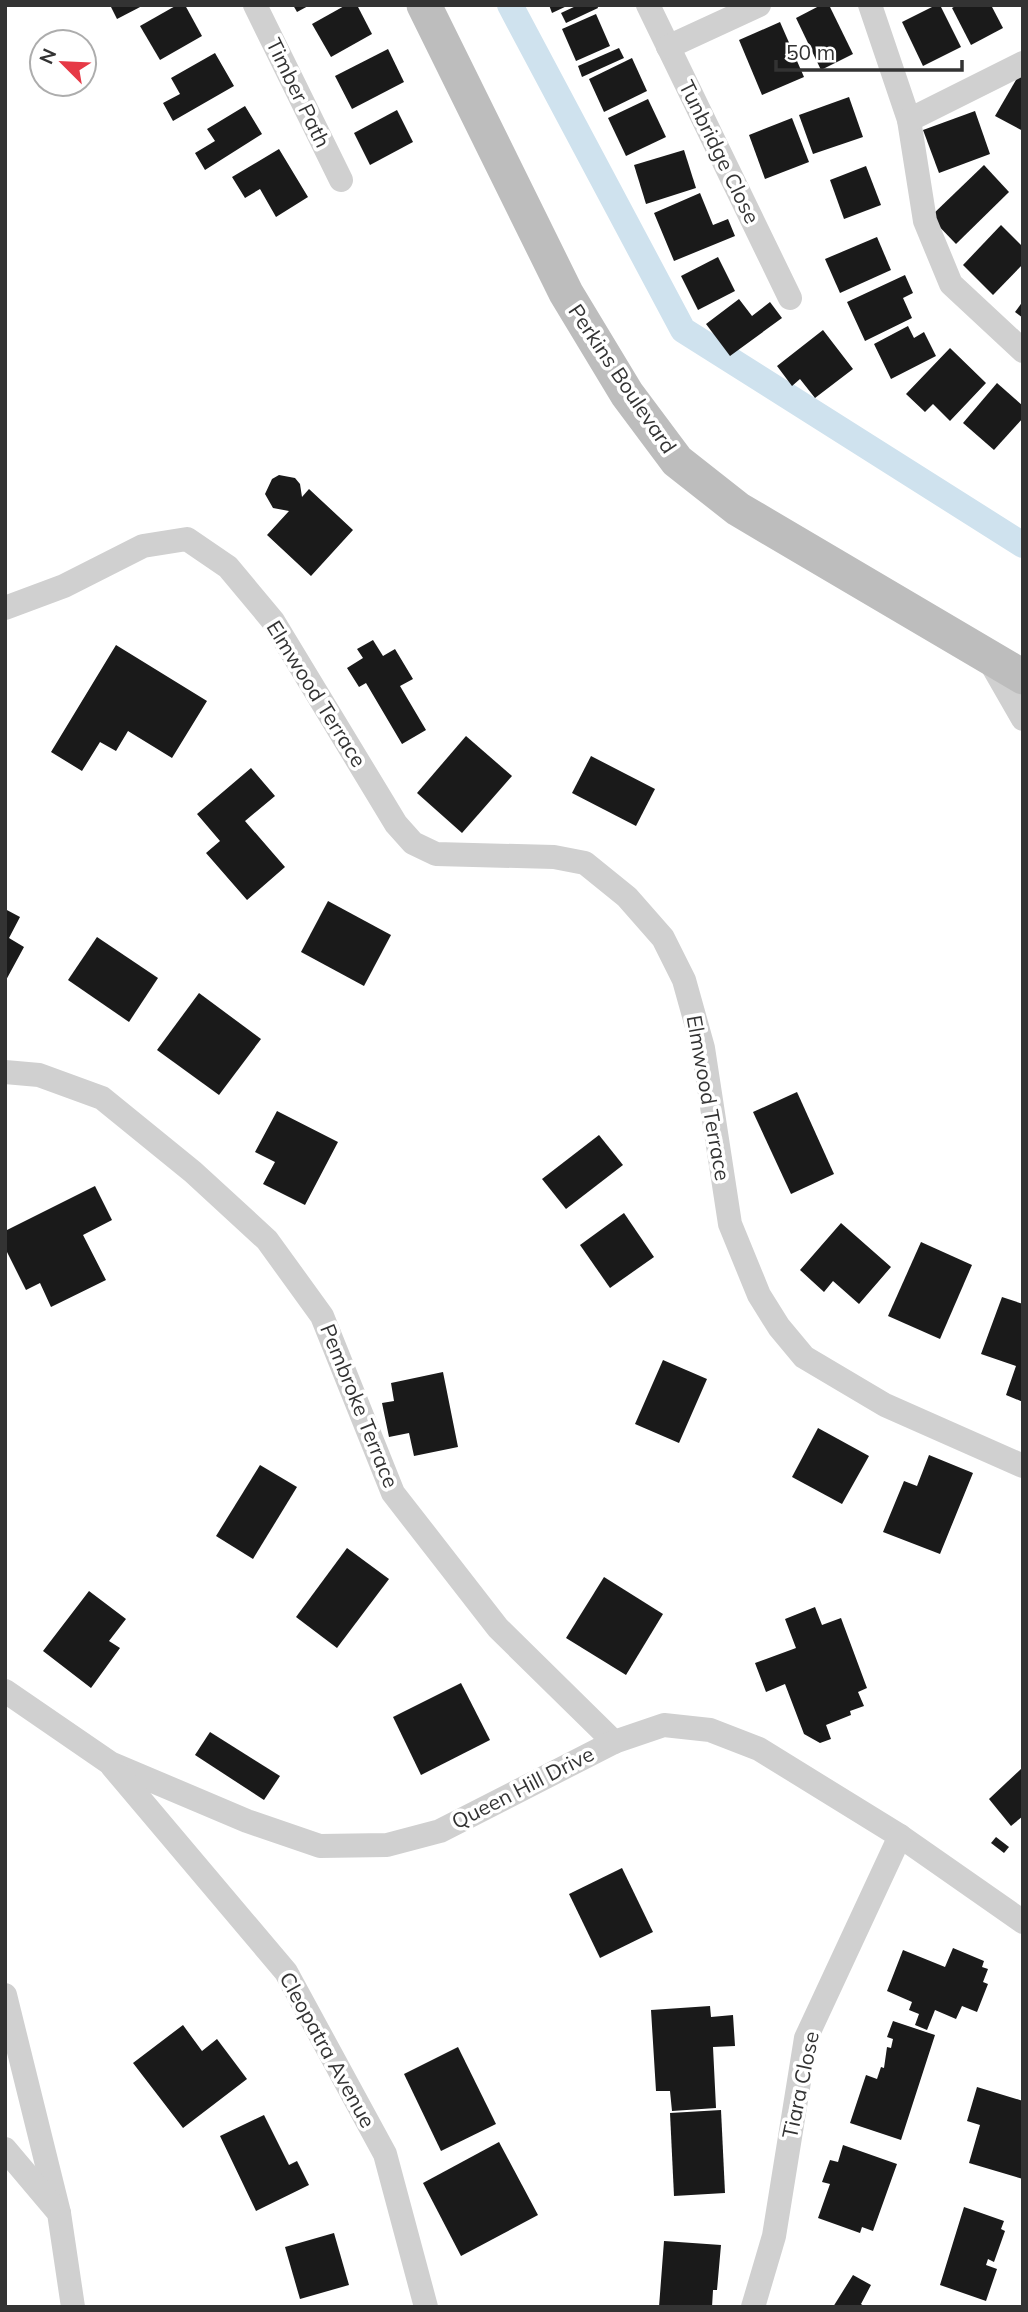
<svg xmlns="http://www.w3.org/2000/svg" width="1028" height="2312" font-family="Mulish,sans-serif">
	<rect width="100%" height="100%" fill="#fff"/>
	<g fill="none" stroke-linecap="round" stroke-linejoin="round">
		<!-- canal -->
		<path stroke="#cfe2ee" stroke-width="26" d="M510 5 683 330 1023 545"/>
	</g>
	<!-- building -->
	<g fill="#1a1a1a">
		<path d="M110 5H144L117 19Z"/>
		<path d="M177 5H185L202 36 160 60 140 26Z"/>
		<path d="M293 5H310L297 12Z"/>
		<path d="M346 5H357L372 34 331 57 312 24Z"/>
		<path d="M549 5H569L552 13Z"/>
		<path d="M578 5H597L598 8 566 23 561 13Z"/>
		<path d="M821 5H829L853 54 821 70 796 18Z"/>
		<path d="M936 5H940L961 47 923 66 902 22Z"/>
		<path d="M957 5H991L1003 28 971 45 952 8Z"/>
		<path d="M596 14 610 46 576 61 562 29Z"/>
		<path d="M780 22 804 77 762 95 739 40Z"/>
		<path d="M619 48 624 58 582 77 578 66Z"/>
		<path d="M388 49 404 82 352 109 335 76Z"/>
		<path d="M215 53 234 86 173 121 163 103 180 94 171 78Z"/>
		<path d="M632 58 647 91 604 112 589 79Z"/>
		<path d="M1023 68V131L995 116Z"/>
		<path d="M849 97 863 137 813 154 799 115Z"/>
		<path d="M648 99 666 137 626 156 608 118Z"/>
		<path d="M245 106 262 134 205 170 195 153 215 141 207 129Z"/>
		<path d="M397 110 413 142 370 165 354 133Z"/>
		<path d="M975 111 990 154 939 173 923 130Z"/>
		<path d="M792 118 809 162 765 179 749 135Z"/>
		<path d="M279 149 308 197 276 217 260 189 245 198 232 177Z"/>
		<path d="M684 150 696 188 646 204 634 165Z"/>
		<path d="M984 165 1009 192 956 244 930 217Z"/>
		<path d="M866 166 881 205 844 219 830 180Z"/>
		<path d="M700 193 713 225 728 219 735 236 674 261 654 213Z"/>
		<path d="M1001 225 1023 247V264L993 295 963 265Z"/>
		<path d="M877 237 891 270 840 293 825 259Z"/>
		<path d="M718 257 735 291 698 310 681 276Z"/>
		<path d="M905 275 913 293 903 298 912 318 865 341 847 302Z"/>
		<path d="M739 299 752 316 770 302 782 318 730 356 706 324Z"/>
		<path d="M1023 301V318L1015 312Z"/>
		<path d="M908 326 914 338 924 332 936 356 891 379 874 344Z"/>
		<path d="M823 330 853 369 815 398 800 379 792 386 777 366Z"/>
		<path d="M950 348 986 383 950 421 933 404 925 412 906 394Z"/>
		<path d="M997 383 1023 406V418L994 450 963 423Z"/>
		<path d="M279 475 295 478 300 484 302 497 309 489 353 530 311 576 267 535 289 511 273 508 265 494 272 479Z"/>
		<path d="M373 640 383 656 395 649 413 679 400 686 426 730 402 744 366 683 359 687 347 668 363 658 357 649Z"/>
		<path d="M116 645 207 701 172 758 128 731 116 751 100 742 82 771 51 752Z"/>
		<path d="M466 736 512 776 462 833 417 793Z"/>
		<path d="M591 756 655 789 636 826 572 793Z"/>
		<path d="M251 768 275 796 245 821 285 867 247 900 206 853 220 841 197 814Z"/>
		<path d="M328 901 391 935 364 986 301 952Z"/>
		<path d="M5 909 20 917 9 938 24 947 5 982Z"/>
		<path d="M97 937 158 978 129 1022 68 980Z"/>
		<path d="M199 993 261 1039 219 1095 157 1050Z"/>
		<path d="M797 1092 834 1174 791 1194 753 1112Z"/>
		<path d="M277 1111 338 1142 305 1205 263 1184 275 1162 255 1152Z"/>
		<path d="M599 1135 623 1165 566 1209 542 1179Z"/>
		<path d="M95 1186 112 1220 83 1235 106 1280 51 1307 40 1283 26 1290 5 1248V1231Z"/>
		<path d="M624 1213 654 1257 610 1288 580 1245Z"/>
		<path d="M841 1223 891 1267 859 1304 833 1281 824 1292 800 1270Z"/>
		<path d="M921 1242 972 1265 940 1339 888 1316Z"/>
		<path d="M1002 1297 1023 1304V1402L1006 1395 1016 1366 981 1354Z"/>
		<path d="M663 1360 707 1379 679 1443 635 1424Z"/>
		<path d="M443 1372 458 1447 414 1456 409 1433 389 1437 382 1403 394 1401 391 1383Z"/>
		<path d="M818 1428 869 1456 842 1504 792 1477Z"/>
		<path d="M929 1455 973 1473 940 1554 883 1532 904 1481 917 1486Z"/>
		<path d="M260 1465 297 1487 253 1559 216 1536Z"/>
		<path d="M347 1548 389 1579 337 1648 296 1617Z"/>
		<path d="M604 1577 663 1614 626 1675 566 1638Z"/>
		<path d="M89 1591 126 1619 109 1641 120 1648 91 1688 43 1651Z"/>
		<path d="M815 1607 822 1625 841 1618 867 1688 858 1692 864 1706 850 1711 851 1715 826 1725 831 1739 820 1743 804 1734 785 1684 766 1692 755 1663 796 1648 785 1619Z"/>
		<path d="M461 1683 490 1740 421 1775 393 1717Z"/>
		<path d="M210 1732 280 1776 264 1800 195 1755Z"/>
		<path d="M1022 1768 1023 1816 1011 1826 989 1799Z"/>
		<path d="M996 1837 1009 1847 1004 1853 991 1843Z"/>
		<path d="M622 1868 653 1932 600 1958 569 1894Z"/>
		<path d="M953 1948 984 1961 982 1967 988 1969 983 1982 988 1984 977 2012 962 2006 956 2019 935 2010 927 2030 915 2025 919 2014 909 2010 912 2002 887 1991 903 1950 945 1967Z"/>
		<path d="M710 2006 711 2017 733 2015 735 2046 713 2047 716 2108 672 2111 670 2091H656L651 2010Z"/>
		<path d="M893 2021 935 2035 901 2140 850 2123 866 2075 877 2079 881 2067 884 2068 887 2047 891 2048 893 2039 887 2037Z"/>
		<path d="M183 2025 202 2051 217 2039 247 2079 183 2128 133 2063Z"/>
		<path d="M458 2047 496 2124 441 2151 404 2074Z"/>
		<path d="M977 2087 1023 2101V2179L969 2163 980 2125 967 2121Z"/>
		<path d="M721 2110 725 2193 674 2196 670 2113Z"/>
		<path d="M264 2115 289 2165 297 2161 309 2185 256 2211 220 2136Z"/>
		<path d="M499 2142 538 2215 461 2256 423 2183Z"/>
		<path d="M843 2145 897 2164 873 2231 862 2227 860 2233 818 2218 830 2184 822 2182 830 2160 838 2162Z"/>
		<path d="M964 2207 1004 2221 1001 2229 1005 2231 994 2262 988 2259 986 2265 997 2269 986 2301 940 2285Z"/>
		<path d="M334 2233 349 2285 300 2299 285 2247Z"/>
		<path d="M664 2241 721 2245 717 2290H713L712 2307H659Z"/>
		<path d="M853 2275 871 2285 861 2304 865 2307H833Z"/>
	</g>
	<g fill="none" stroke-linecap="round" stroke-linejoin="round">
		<!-- street -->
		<g stroke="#d0d0d0" stroke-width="24">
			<path d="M255 5 341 180"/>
			<path d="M648 5 790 298"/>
			<path d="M870 5 909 120 925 221 951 284 1023 351"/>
			<path d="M668 47 759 5"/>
			<path d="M909 120 1023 63"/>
			<path d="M5 608 64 586 143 546 187 539 228 567 273 621 396 824 413 843 436 854 554 857 585 863 627 897 663 938 684 980 703 1048 730 1224 759 1295 779 1327 804 1357 885 1405 1023 1466"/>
			<path d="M988 658 1023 719"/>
			<path d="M5 1072 39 1075 102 1098 193 1172 267 1240 322 1316 393 1493 498 1628 614 1742"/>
			<path d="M5 1691 110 1763 247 1821 320 1846 387 1845 440 1831 614 1742 664 1725 710 1730 759 1749 900 1836 1023 1922"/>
			<path d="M112 1766 286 1972 385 2154 426 2307"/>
			<path d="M5 1995 59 2213"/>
			<path d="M5 2149 59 2213 73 2307"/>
			<path d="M753 2307 774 2236 806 2038 900 1836"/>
		</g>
		<!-- secondary -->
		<path stroke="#bdbdbd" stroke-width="35" d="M424 5 566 293 627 394 677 461 738 509 1023 677"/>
	</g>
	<g text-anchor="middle" stroke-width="7" stroke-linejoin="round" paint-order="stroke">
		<!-- street labels -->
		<g font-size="21" fill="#333" stroke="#fff">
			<text transform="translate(298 93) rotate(64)" y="7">Timber Path</text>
			<text transform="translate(719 152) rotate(64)" y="7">Tunbridge Close</text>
			<text transform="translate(622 379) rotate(56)" y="7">Perkins Boulevard</text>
			<text transform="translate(316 694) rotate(58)" y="7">Elmwood Terrace</text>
			<text transform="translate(708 1098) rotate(80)" y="7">Elmwood Terrace</text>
			<text transform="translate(359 1406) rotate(68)" y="7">Pembroke Terrace</text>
			<text transform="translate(523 1788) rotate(-27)" y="7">Queen Hill Drive</text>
			<text transform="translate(327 2050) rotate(61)" y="7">Cleopatra Avenue</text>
			<text transform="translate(801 2085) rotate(-78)" y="7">Tiara Close</text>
		</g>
	</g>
	<!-- border -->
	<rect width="1028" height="2312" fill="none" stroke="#333333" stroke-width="14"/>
	<!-- north arrow -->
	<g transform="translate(63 63) rotate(294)"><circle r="33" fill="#ffffff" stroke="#adadad" stroke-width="2"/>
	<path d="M0-5L12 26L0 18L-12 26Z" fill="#e63946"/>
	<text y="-10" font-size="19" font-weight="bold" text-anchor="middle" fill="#333333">N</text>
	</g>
	<!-- scale -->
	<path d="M776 60v10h186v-10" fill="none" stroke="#333333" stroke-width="3.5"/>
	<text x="786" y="60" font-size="21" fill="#333333" stroke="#ffffff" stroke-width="5" paint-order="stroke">50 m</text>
</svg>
